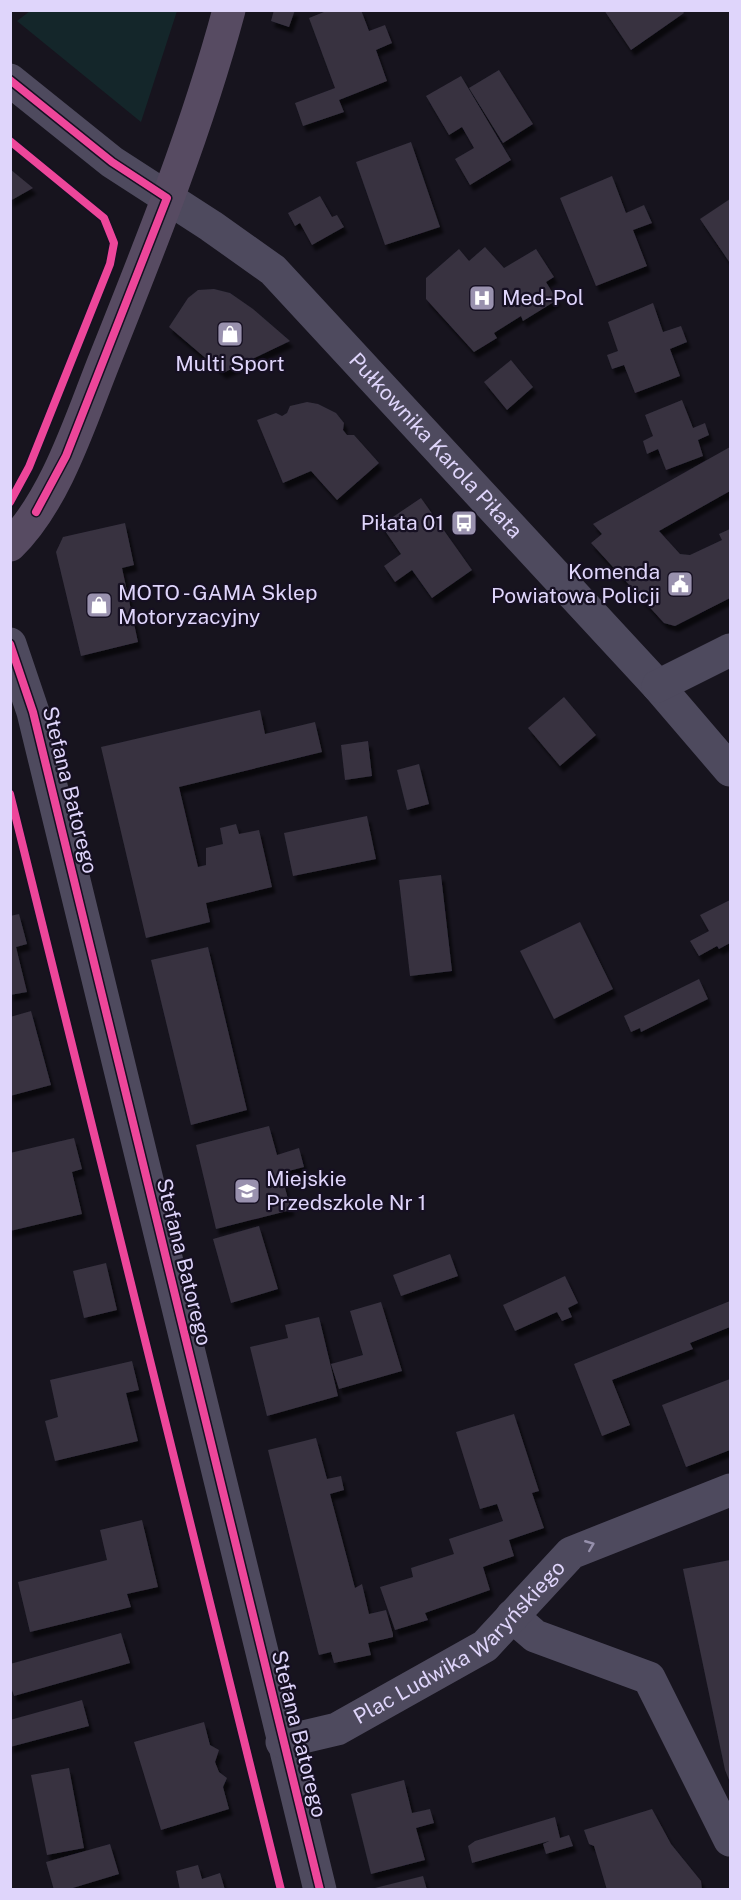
<svg xmlns="http://www.w3.org/2000/svg" width="741" height="1900" font-family="'Public Sans',sans-serif">
	<defs>
		<filter id="shadow"><feDropShadow dx="3.5" dy="6" stdDeviation="1.5" flood-color="#0009"/></filter>
	</defs>
	<rect width="100%" height="100%" fill="#17141e"/>
	<!-- green -->
	<path fill="#14262a" d="M30 11H177L141 122 17 21Z"/>
	<!-- building -->
	<g fill="#373240" filter="url(#shadow)">
		<path d="M274 10H295L289 27 271 21Z"/>
		<path d="M329 10H361L369 31 385 25 392 43 376 50 387 81 339 100 344 112 303 126 295 103 335 88 309 18Z"/>
		<path d="M604 10H682L684 13 631 50Z"/>
		<path d="M499 70 533 124 503 143 469 88Z"/>
		<path d="M461 76 511 160 470 185 455 159 474 148 462 127 449 135 426 96Z"/>
		<path d="M411 142 440 227 385 245 356 162Z"/>
		<path d="M10 169 33 188 10 201Z"/>
		<path d="M612 176 626 213 644 205 652 223 633 230 647 266 596 286 560 198Z"/>
		<path d="M320 196 332 217 337 215 344 227 312 245 300 223 295 226 288 213Z"/>
		<path d="M730 199V263L700 219Z"/>
		<path d="M485 247 504 268 536 249 554 277 546 282 557 300 523 321 521 316 494 333 497 338 474 352 426 299V278L459 249 469 261Z"/>
		<path d="M214 289 230 293 253 309 290 341 223 373 169 327 188 298 198 290Z"/>
		<path d="M653 303 663 332 681 326 687 342 670 349 680 376 635 393 624 365 612 369 607 355 618 351 608 322Z"/>
		<path d="M511 360 533 387 507 410 484 382Z"/>
		<path d="M682 400 693 428 705 423 709 435 698 440 703 456 666 470 658 449 647 454 643 441 653 436 645 415Z"/>
		<path d="M307 402 318 404 336 413 344 423 343 430 347 435H354L379 463 337 500 311 471 283 483 257 420 276 413 282 416 287 413 290 406Z"/>
		<path d="M730 447V491L659 531 680 554 690 555 722 540 719 534 730 529V598L675 626 664 623 591 543 602 534 593 524Z"/>
		<path d="M421 498 472 570 432 598 412 570 395 582 384 566 401 554 381 525Z"/>
		<path d="M125 523 134 565 122 568 138 642 81 656 56 552 63 537Z"/>
		<path d="M564 697 596 735 560 766 528 728Z"/>
		<path d="M260 710 265 734 315 722 322 752 179 787 198 867 206 865V848L223 844 220 828 236 824 239 834 259 830 272 887 206 903 210 922 146 938 101 747Z"/>
		<path d="M368 741 372 776 345 780 341 745Z"/>
		<path d="M419 764 429 804 407 810 397 770Z"/>
		<path d="M367 816 376 859 293 876 284 833Z"/>
		<path d="M441 875 452 971 410 976 399 880Z"/>
		<path d="M730 900V943L719 949 717 946 699 956 690 941 709 931 700 915Z"/>
		<path d="M19 914 27 944 16 947 27 992 10 995V916Z"/>
		<path d="M580 922 613 989 554 1019 520 951Z"/>
		<path d="M208 947 247 1110 191 1125 151 960Z"/>
		<path d="M699 979 708 999 641 1032 640 1028 631 1032 624 1016Z"/>
		<path d="M31 1011 51 1085 10 1096V1017Z"/>
		<path d="M269 1126 277 1155 299 1148 304 1167 281 1173 291 1210 216 1229 196 1145Z"/>
		<path d="M74 1138 82 1169 72 1172 82 1214 10 1231V1153Z"/>
		<path d="M259 1226 278 1289 231 1303 213 1239Z"/>
		<path d="M450 1254 458 1276 401 1296 393 1275Z"/>
		<path d="M106 1263 117 1310 84 1318 73 1271Z"/>
		<path d="M565 1276 578 1303 568 1308 572 1317 562 1321 557 1312 515 1331 503 1305Z"/>
		<path d="M730 1301V1327L690 1343 693 1349 612 1380 630 1425 602 1436 574 1364Z"/>
		<path d="M381 1302 402 1371 339 1389 331 1364 363 1355 350 1311Z"/>
		<path d="M319 1317 338 1396 267 1416 250 1347 288 1338 285 1325Z"/>
		<path d="M132 1361 139 1390 126 1393 138 1441 55 1461 45 1421 58 1417 50 1380Z"/>
		<path d="M730 1379V1450L686 1467 662 1405Z"/>
		<path d="M514 1414 539 1491 532 1493 544 1528 509 1540 514 1556 483 1567 490 1590 425 1613 428 1620 395 1630 380 1587 413 1577 411 1568 454 1554 449 1539 503 1521 497 1504 480 1509 456 1432Z"/>
		<path d="M316 1438 327 1479 341 1476 344 1490 330 1494 355 1588 362 1584 369 1614 386 1610 393 1634V1637L368 1643 371 1655 334 1663 331 1652 319 1655 318 1652 268 1450Z"/>
		<path d="M142 1520 158 1587 127 1594 131 1607 30 1632 18 1582 107 1560 100 1530Z"/>
		<path d="M730 1560V1782L725 1770 683 1569Z"/>
		<path d="M121 1633 130 1663 14 1696 10 1684V1664Z"/>
		<path d="M82 1700 89 1726 10 1747V1720Z"/>
		<path d="M204 1722 210 1745 219 1750 215 1762 219 1772 227 1778 223 1787 229 1809 161 1830 134 1742Z"/>
		<path d="M69 1768 84 1848 47 1855 31 1775Z"/>
		<path d="M404 1780 412 1813 430 1809 434 1823 416 1828 425 1860 371 1874 351 1794Z"/>
		<path d="M652 1809 671 1844 701 1881 702 1890H607L594 1846 589 1844 584 1830Z"/>
		<path d="M555 1817 560 1838 569 1835 573 1846 546 1854 543 1844 549 1841 472 1863 468 1846 475 1841Z"/>
		<path d="M110 1844 119 1874 66 1890H54L46 1862Z"/>
		<path d="M198 1865 202 1879 220 1873 225 1890H180L176 1871Z"/>
		<path d="M423 1876 427 1890H371V1889Z"/>
	</g>
	<g fill="none" stroke-linecap="round" stroke-linejoin="round">
		<!-- minor -->
		<g stroke="#4e4a5e" stroke-width="33">
			<path id="s1" d="M10 80 112 162 211 226 273 270 658 686 730 770"/>
			<path d="M10 644 33 712 320 1890"/>
			<path d="M658 686 730 650"/>
			<path d="M512 1616 535 1636 649 1678 730 1840"/>
			<path id="s2" d="M282 1742 337 1729 485 1646 571 1553 730 1490"/>
		</g>
		<!-- major -->
		<path stroke="#574b62" stroke-width="33" d="M10 545C56 501 82 416 105 359 151 244 197 129 229 10"/>
		<defs>
			<g id="cycleway">
				<path d="M10 80 112 162 167 198 66 456 36 512"/>
				<path d="M10 141 104 218 114 243 110 264 29 467 10 502"/>
				<path d="M10 644 33 712 320 1890"/>
				<path d="M10 794 281 1890"/>
			</g>
		</defs>
		<!-- cycleway casing -->
		<use href="#cycleway" stroke="#161022" stroke-width="11"/>
		<!-- cycleway -->
		<use href="#cycleway" stroke="#ed469a" stroke-width="8"/>
	</g>
	<!-- one-way arrows -->
	<defs><path id="oneway-chevron" d="M-2-3.5L2.5 0L-2 3.5" fill="none" stroke-width="1.6" stroke-linecap="round" stroke-linejoin="round" transform="scale(1.5)"/></defs>
	<use stroke="#9690ac" href="#oneway-chevron" transform="translate(590 1545) rotate(-22)"/>
	<!-- icons -->
	<defs>
		<symbol id="hospital-square" viewBox="-11 -11 22 22"><rect x="-9" y="-9" width="18" height="18" rx="4" fill="#9991ae" stroke="#161022"/><path d="M-5-5h3v3.5h4V-5h3V5h-3V1.5h-4V5h-3Z" fill="#fff"/></symbol>
		<symbol id="shop-square" viewBox="-11 -11 22 22"><rect x="-9" y="-9" width="18" height="18" rx="4" fill="#9991ae" stroke="#161022"/><path d="M-5-2.5h2.3a2.7 3.5 0 0 1 5.4 0H5L5.5 6h-11ZM-1.5-2.5h3a1.5 2.3 0 0 0-3 0Z" fill="#fff"/></symbol>
		<symbol id="bus-square" viewBox="-11 -11 22 22"><rect x="-9" y="-9" width="18" height="18" rx="4" fill="#9991ae" stroke="#161022"/><path d="M-5-6H5V4H4V6H2V4H-2V6H-4V4H-5ZM-3.5-4V0h7V-4ZM-3.5 1.2v1.5H-2V1.2ZM2 1.2v1.5H3.5V1.2Z" fill="#fff"/></symbol>
		<symbol id="civic-square" viewBox="-11 -11 22 22"><rect x="-9" y="-9" width="18" height="18" rx="4" fill="#9991ae" stroke="#161022"/><path d="M-.6-6.5H3V-4.5H.6V-3L4-1V1h2V6H-6V1h2V-1L-.6-3ZM-1.2 2.5V6h2.4V2.5Z" fill="#fff"/></symbol>
		<symbol id="school-square" viewBox="-11 -11 22 22"><rect x="-9" y="-9" width="18" height="18" rx="4" fill="#9991ae" stroke="#161022"/><path d="M0-5L7-2L0 1L-7-2ZM-4 1L0 2.5L4 1V4Q0 6-4 4Z" fill="#fff"/></symbol>
	</defs>
	<g fill-rule="evenodd">
		<use href="#hospital-square" x="467" y="283" width="30" height="30"/>
		<use href="#shop-square" x="215" y="319" width="30" height="30"/>
		<use href="#bus-square" x="449" y="508" width="30" height="30"/>
		<use href="#civic-square" x="665" y="569" width="30" height="30"/>
		<use href="#shop-square" x="84" y="590" width="30" height="30"/>
		<use href="#school-square" x="232" y="1176" width="30" height="30"/>
	</g>
	<g text-anchor="middle" stroke-width="4.5" stroke-linejoin="round" paint-order="stroke">
		<!-- poi labels -->
		<g font-size="21" fill="#dfd5fb" stroke="#161022" text-anchor="start">
			<text x="502" y="305">Med-Pol</text>
			<text x="230" y="371" text-anchor="middle">Multi Sport</text>
			<text x="444" y="530" text-anchor="end">Piłata 01</text>
			<text x="660" y="579" text-anchor="end">Komenda<tspan x="660" dy="24">Powiatowa Policji</tspan></text>
			<text x="118" y="600">MOTO - GAMA Sklep<tspan x="118" dy="24">Motoryzacyjny</tspan></text>
			<text x="266" y="1186">Miejskie<tspan x="266" dy="24">Przedszkole Nr 1</tspan></text>
		</g>
		<!-- street labels -->
		<g font-size="21" fill="#dfd5fb" stroke="#161022">
			<text dy="7" stroke="none"><textPath href="#s1" startOffset="564">Pułkownika Karola Piłata</textPath></text>
			<text transform="translate(70 790) rotate(76)" y="7">Stefana Batorego</text>
			<text transform="translate(184 1262) rotate(76)" y="7">Stefana Batorego</text>
			<text dy="7" stroke="none"><textPath href="#s2" startOffset="208">Plac Ludwika Waryńskiego</textPath></text>
			<text transform="translate(299 1734) rotate(76)" y="7">Stefana Batorego</text>
		</g>
	</g>
	<!-- border -->
	<rect width="741" height="1900" fill="none" stroke="#dfd5fb" stroke-width="24"/>
</svg>
